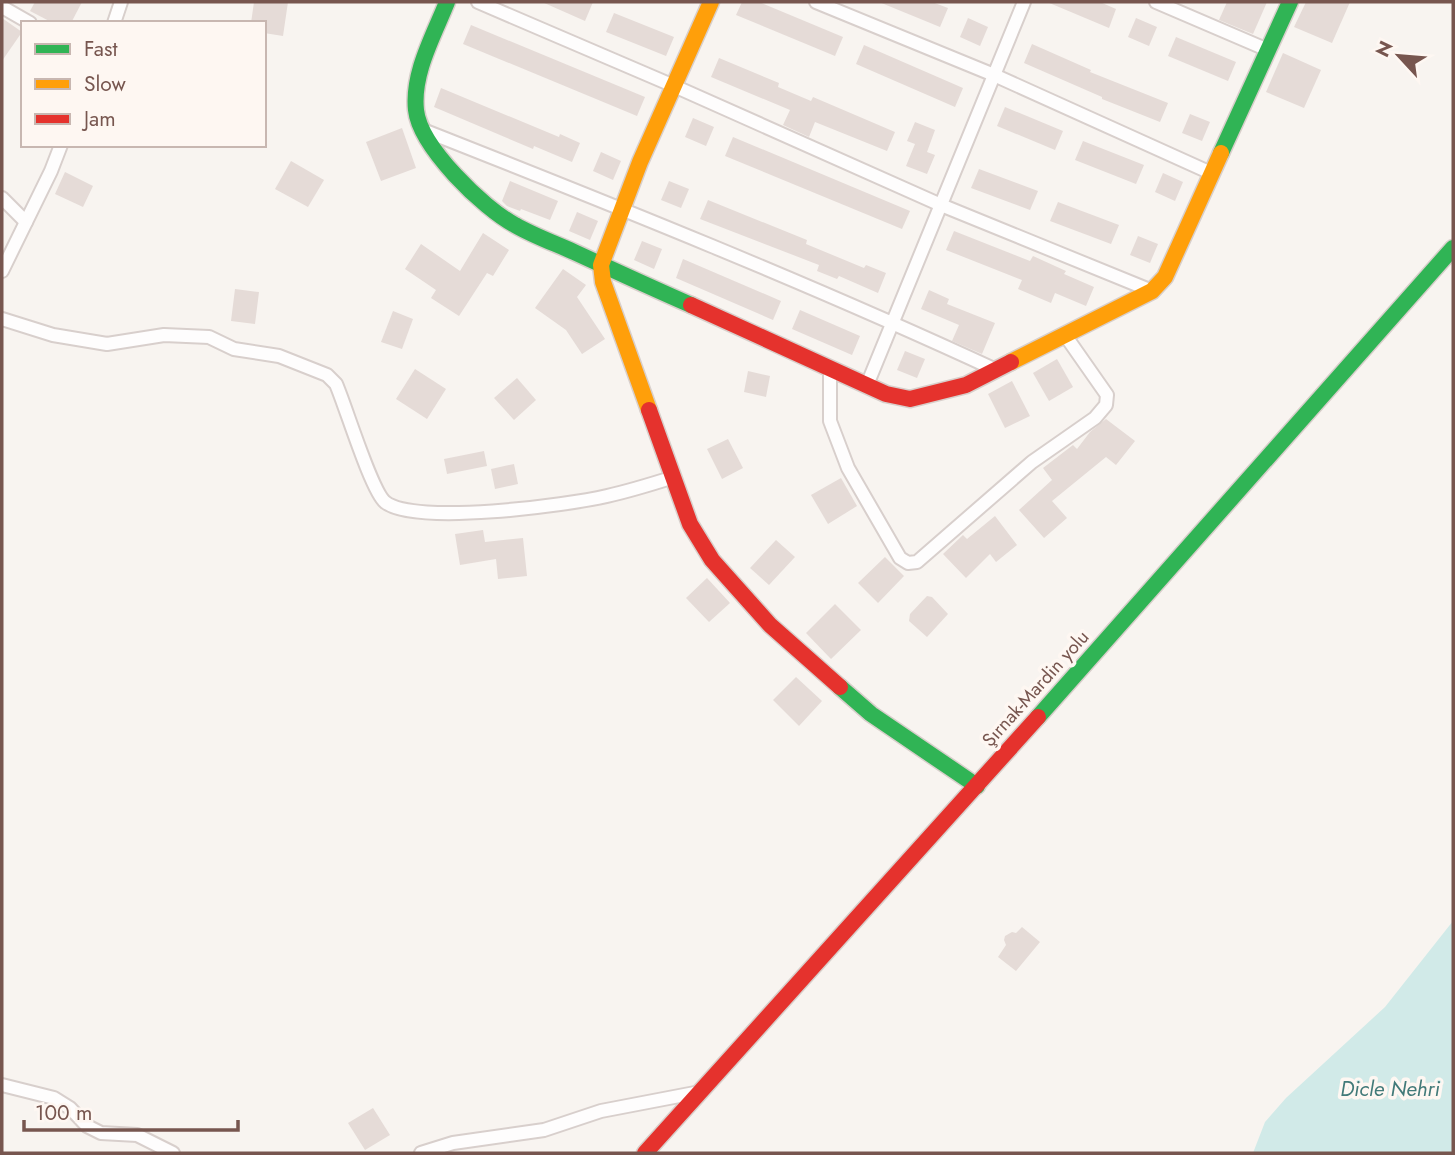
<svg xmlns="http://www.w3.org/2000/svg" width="1455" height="1155" font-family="Jost,sans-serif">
	<rect width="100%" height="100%" fill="#f8f4f0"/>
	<!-- water -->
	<path fill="#d1eae8" d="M1453 921V1153H1253L1265 1122 1286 1098 1385 1007Z"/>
	<!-- building -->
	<g fill="#e5dbd7">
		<path d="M35 2H82L71 23H53L30 11Z"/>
		<path d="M254 2H288L283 36 264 33V23H251Z"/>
		<path d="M542 2H593L585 21Z"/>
		<path d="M742 2H759L843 37 835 56 736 15Z"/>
		<path d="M879 2H932L948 8 940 27Z"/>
		<path d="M1047 2H1100L1116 9 1109 28Z"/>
		<path d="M1227 2H1267L1253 34 1219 20Z"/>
		<path d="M1306 2H1350L1332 43 1294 27Z"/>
		<path d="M614 13 674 37 666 56 606 32Z"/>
		<path d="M2 18 22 32 2 61Z"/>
		<path d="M968 18 988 27 980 46 960 37Z"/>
		<path d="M1136 18 1157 27 1149 46 1128 37Z"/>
		<path d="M471 25 645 97 637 116 463 44Z"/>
		<path d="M1176 37 1236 62 1228 81 1168 56Z"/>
		<path d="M1032 44 1091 70 1090 72 1168 103 1160 122 1102 99V97L1024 63Z"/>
		<path d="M864 45 963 88 955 107 856 64Z"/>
		<path d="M1283 53 1321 70 1304 108 1266 92Z"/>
		<path d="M719 58 779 83 778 87 811 101 813 97 895 132 887 151 815 122 809 137 783 125 790 110 711 77Z"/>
		<path d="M441 88 559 137 560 134 580 143 572 162 534 146 533 149 434 107Z"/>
		<path d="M1005 107 1063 131 1055 150 997 126Z"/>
		<path d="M1190 114 1210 122 1202 141 1182 133Z"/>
		<path d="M693 118 714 127 706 146 685 137Z"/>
		<path d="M915 122 935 130 927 152 935 155 927 174 906 166 915 144 907 141Z"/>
		<path d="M402 128 416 168 381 181 366 142Z"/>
		<path d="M733 137 910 211 902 229 725 156Z"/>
		<path d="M1083 141 1144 165 1136 184 1075 160Z"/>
		<path d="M601 152 621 161 613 180 593 171Z"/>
		<path d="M291 161 324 180 308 207 275 189Z"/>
		<path d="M979 169 1038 191 1030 210 971 188Z"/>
		<path d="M65 172 93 186 83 207 55 194Z"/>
		<path d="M1163 173 1183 182 1175 201 1155 192Z"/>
		<path d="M510 181 558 201 550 220 521 209 520 211 507 206 502 201Z"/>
		<path d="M669 181 689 189 681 208 661 200Z"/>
		<path d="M708 200 807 240 806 244 864 268 866 265 886 273 878 293 839 276 837 279 817 271 819 265 700 219Z"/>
		<path d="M1058 202 1119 225 1111 244 1050 221Z"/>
		<path d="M577 212 598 221 590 240 569 231Z"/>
		<path d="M954 231 1030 261 1033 256 1066 271 1064 274 1094 287 1086 306 1055 293 1051 303 1018 289 1022 280 946 250Z"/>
		<path d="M483 233 509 250 493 276 487 273 459 316 431 298 436 290 405 269 421 244 460 271Z"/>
		<path d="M1138 236 1158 244 1150 263 1130 255Z"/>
		<path d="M642 241 662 249 654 269 634 260Z"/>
		<path d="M683 259 781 301 773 320 676 278Z"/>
		<path d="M563 269 586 285 577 297 605 339 582 354 566 330 535 308Z"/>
		<path d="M235 289 259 292 255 324 231 321Z"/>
		<path d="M929 290 949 299 947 304 995 323 982 354 952 341 959 325 921 309Z"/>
		<path d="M800 310 860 336 852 355 792 329Z"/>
		<path d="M393 311 413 319 402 349 381 342Z"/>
		<path d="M905 351 925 359 917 378 897 370Z"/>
		<path d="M1057 359 1073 387 1049 401 1033 373Z"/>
		<path d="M415 369 446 389 427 419 396 399Z"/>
		<path d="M748 371 770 376 766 397 744 392Z"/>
		<path d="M517 378 536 400 514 420 494 398Z"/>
		<path d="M1012 381 1030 416 1005 428 988 394Z"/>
		<path d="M1106 419 1135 441 1116 465 1106 457 1052 501 1067 518 1044 538 1019 510 1052 480 1043 468 1073 445 1077 449 1090 432Z"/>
		<path d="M728 439 743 468 722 479 707 449Z"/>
		<path d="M484 451 487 466 447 474 444 459Z"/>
		<path d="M514 464 518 484 495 489 491 469Z"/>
		<path d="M841 478 857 506 828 524 811 495Z"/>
		<path d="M995 516 1017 545 996 562 990 554 966 578 943 554 963 535 967 539Z"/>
		<path d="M483 530 485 542 523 538 527 576 498 579 496 559 460 565 455 534Z"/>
		<path d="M776 540 795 557 769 585 750 568Z"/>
		<path d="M885 557 904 576 878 603 858 583Z"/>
		<path d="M707 578 730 603 709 622 686 598Z"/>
		<path d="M927 596 932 597 948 614 927 637 909 621 910 614Z"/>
		<path d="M835 604 861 630 831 659 806 633Z"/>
		<path d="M796 677 822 701 799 726 773 700Z"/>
		<path d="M1022 927 1040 942 1016 971 998 957 1006 945 1004 940 1005 936 1012 932 1016 933Z"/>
		<path d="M373 1108 390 1135 365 1150 348 1123Z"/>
	</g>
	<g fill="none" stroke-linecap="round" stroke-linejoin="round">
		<defs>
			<g id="street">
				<path d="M478 2 674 86 941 205 1152 291"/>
				<path d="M816 2 994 75 1211 173"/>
				<path d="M1156 2 1268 50"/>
				<path d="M2 7 30 23"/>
				<path d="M114 23 121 2"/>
				<path d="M423 130C616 206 808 283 996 370"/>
				<path d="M2 198 26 222"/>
				<path d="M2 271 51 171 61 145"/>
				<path d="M2 319 53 335 107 344 164 335 209 337 234 349 279 356 327 375 336 384C346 407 371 490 385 502 415 526 568 505 607 496 629 491 652 484 674 477"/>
				<path d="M830 368V421L848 468 900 558 908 563 917 562 1032 462 1095 418 1106 405 1107 395 1065 335"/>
				<path d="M867 385 1024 2"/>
				<path d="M2 1085 54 1098 70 1108 87 1126 101 1133 137 1135 173 1153"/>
				<path d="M421 1153 453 1143 544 1130 601 1111 700 1092"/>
			</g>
			<g id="fast">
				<path d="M447 2C434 35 412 73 416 110 420 147 483 208 515 225 534 236 554 243 574 252 613 270 652 288 691 305"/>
				<path d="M1221 153 1290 2"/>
				<path d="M840 687 871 714 977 786"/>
				<path d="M1038 717 1453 248"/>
			</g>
			<g id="slow">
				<path d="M1011 362 1152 291 1165 277 1221 153"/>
				<path d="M649 410 603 282 601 265 640 162 711 2"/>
			</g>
			<g id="jam">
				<path d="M691 305 886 394 910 399 966 385 1011 362"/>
				<path d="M649 410 690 524 712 560 770 625 840 687"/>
				<path d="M645 1153 1038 717"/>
			</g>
		</defs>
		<!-- street casing -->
		<use href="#street" stroke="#d8cfcc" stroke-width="16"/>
		<!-- fast casing -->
		<use href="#fast" stroke="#d8cfcb" stroke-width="19"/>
		<!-- slow casing -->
		<use href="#slow" stroke="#d8cfcb" stroke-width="19"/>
		<!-- jam casing -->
		<use href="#jam" stroke="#d8cfcb" stroke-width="19"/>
		<!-- street -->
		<use href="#street" stroke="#fefdfd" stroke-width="12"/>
		<!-- fast -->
		<use href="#fast" stroke="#30b455" stroke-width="16"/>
		<!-- slow -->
		<use href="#slow" stroke="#ff9f0a" stroke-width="16"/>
		<!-- jam -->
		<use href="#jam" stroke="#e5322d" stroke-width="16"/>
	</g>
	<g text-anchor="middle" stroke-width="7" stroke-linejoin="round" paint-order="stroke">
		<!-- street labels -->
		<g font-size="19" fill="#77564f" stroke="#fef7f2">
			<text transform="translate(1035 688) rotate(-48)" y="7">Şırnak-Mardin yolu</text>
		</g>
		<!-- water labels -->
		<g font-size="21" font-style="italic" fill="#427a79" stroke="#fef7f2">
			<text x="1390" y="1096">Dicle Nehri</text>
		</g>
	</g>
	<!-- border -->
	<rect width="1455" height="1155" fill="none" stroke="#77564f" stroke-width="7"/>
	<!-- legend -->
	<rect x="21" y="21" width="245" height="126" fill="#fef7f2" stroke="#c8b7b1" stroke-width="2"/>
	<rect x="35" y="44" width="35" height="10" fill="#30b455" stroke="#c8b7b1" stroke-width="2"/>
	<text x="84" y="56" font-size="21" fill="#77564f">Fast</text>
	<rect x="35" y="79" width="35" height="10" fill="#ff9f0a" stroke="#c8b7b1" stroke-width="2"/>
	<text x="84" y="91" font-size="21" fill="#77564f">Slow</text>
	<rect x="35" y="114" width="35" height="10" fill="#e5322d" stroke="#c8b7b1" stroke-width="2"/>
	<text x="84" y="126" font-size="21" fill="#77564f">Jam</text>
	<!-- north arrow -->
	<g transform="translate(1399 56) rotate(296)" stroke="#fef7f2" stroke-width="5" paint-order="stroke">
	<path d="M0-5L12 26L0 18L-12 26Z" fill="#77564f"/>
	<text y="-10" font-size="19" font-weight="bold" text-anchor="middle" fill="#77564f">N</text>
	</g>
	<!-- scale -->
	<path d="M24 1120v10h214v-10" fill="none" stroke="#77564f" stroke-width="3.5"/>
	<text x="35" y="1120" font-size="21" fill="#77564f" stroke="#fef7f2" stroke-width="5" paint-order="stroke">100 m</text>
</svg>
